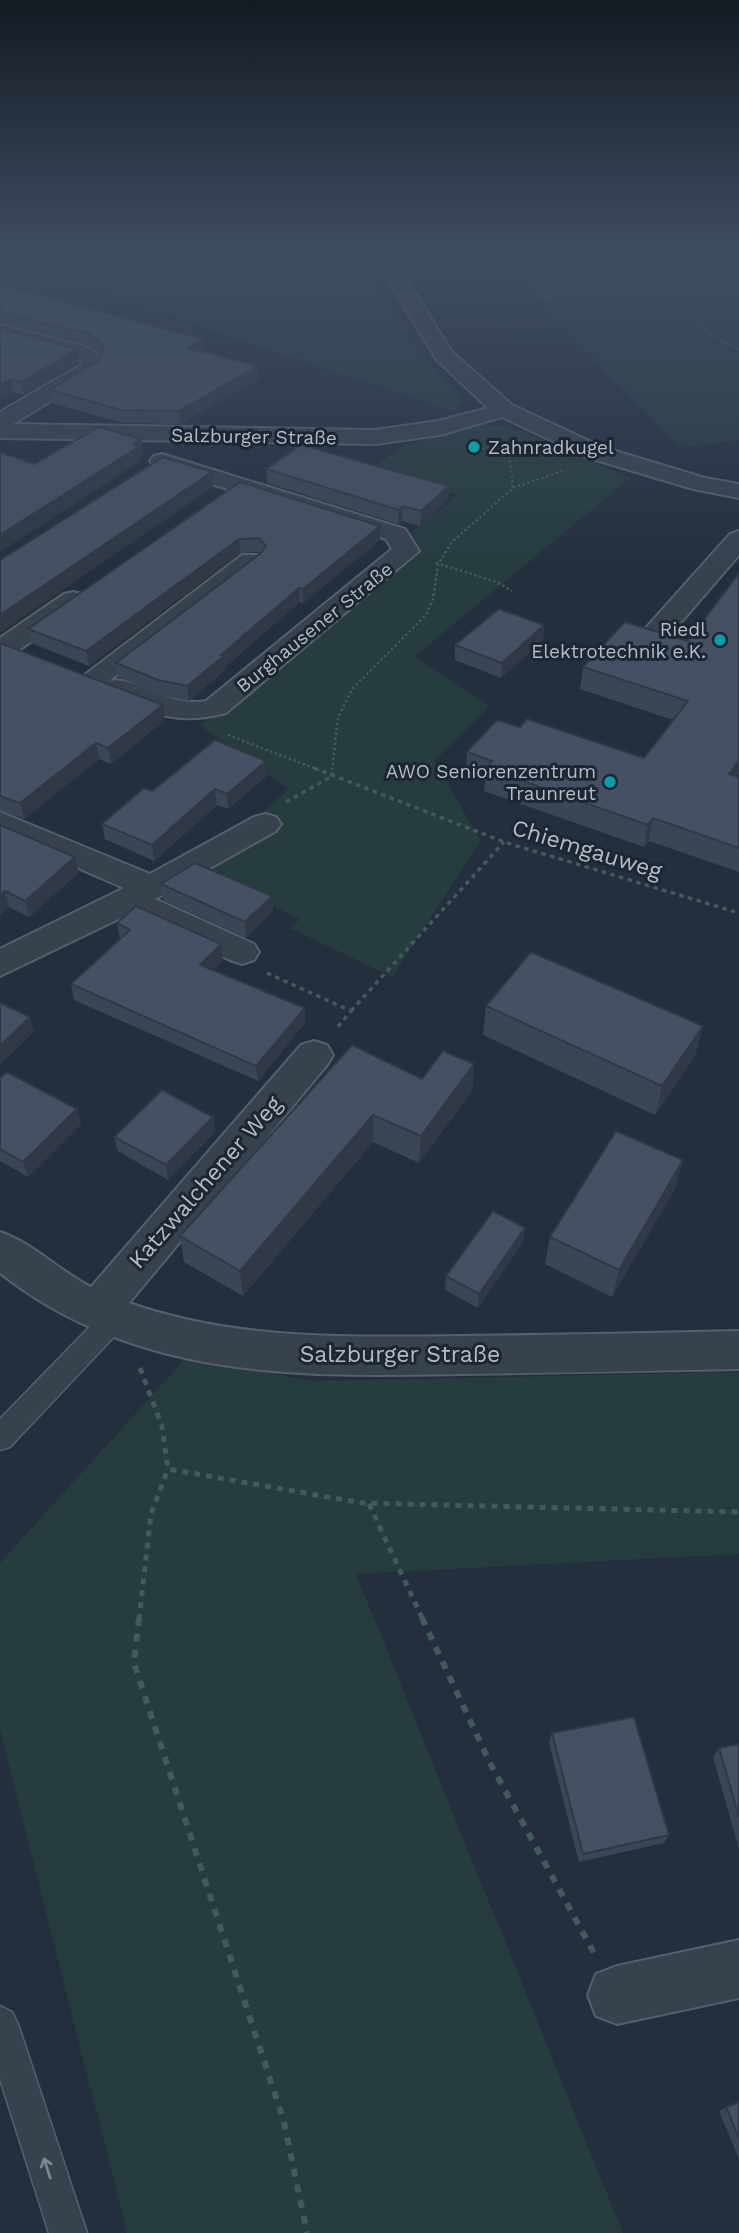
<svg xmlns="http://www.w3.org/2000/svg" width="739" height="2233" font-family="'Work Sans',sans-serif">
	<rect width="100%" height="100%" fill="#242f3e"/>
	<!-- green -->
	<g fill="#263c3f">
		<path d="M0 255H359L407 336 464 401 453 412 83 286 0 294Z"/>
		<path d="M508 255H739V440L680 448 552 315Z"/>
		<path d="M485 425 513 427 630 478 414 657 490 706 434 761 481 841 392 977 290 928 300 919 201 872 288 789 200 725 411 553 407 536 458 495 371 469 404 445Z"/>
		<path d="M185 1359 314 1381 739 1372V1554L356 1574 623 2233H127L0 1729V1563Z"/>
	</g>
	<g fill="none" stroke-linecap="round" stroke-linejoin="round">
		<defs>
			<g id="service">
				<path d="M115 1307 124 1310 128 1318 124 1326 10 1447 0 1450V1419L106 1310Z"/>
				<path d="M0 2006 12 2012 18 2024 87 2233H49L0 2079Z"/>
			</g>
			<g id="minor">
				<path d="M373 255H391L452 352 512 405 602 447 705 478 739 484V498L693 489 586 457 502 417 440 435 375 444 0 438V412L81 365 82 361 76 356 0 337V325L90 348 103 359 98 372 13 424 375 430 438 421 488 408 437 360Z"/>
				<path d="M162 454 405 529 419 551 226 713C177 726 150 713 105 694L102 686 92 688 82 686 78 680 242 555H260L264 560 109 681C134 675 168 708 206 701L392 549 386 539 154 466 150 461 154 456Z"/>
				<path d="M739 531V555L664 642H644L640 636 644 630 730 534Z"/>
				<path d="M73 592 82 594 86 600 82 606 16 652 0 653V638L64 594Z"/>
				<path d="M0 812 150 874 254 817 265 814 276 817 281 824 276 831 155 899 254 944 259 952 254 960 242 964 230 960 129 914 0 976V949L124 888 0 834Z"/>
				<path d="M314 1041 327 1045 333 1055 327 1065 129 1303C238 1341 348 1337 461 1336 554 1335 646 1333 739 1331V1369C647 1371 555 1373 462 1374 298 1377 137 1380 0 1273V1232C33 1243 59 1271 91 1287L301 1045Z"/>
				<path d="M739 1940V1998L617 2024 596 2016 588 1995 596 1974 617 1966Z"/>
			</g>
		</defs>
		<!-- service casing -->
		<use href="#service" stroke="#565f6c" stroke-width="3"/>
		<!-- minor casing -->
		<use href="#minor" stroke="#565f6c" stroke-width="4"/>
		<!-- path-far3 -->
		<g stroke="#44595c" stroke-width="2.5" stroke-dasharray="2.5 2.5" stroke-linecap="butt">
			<path d="M428 275 739 260"/>
			<path d="M668 287 712 336 739 349"/>
			<path d="M539 298 668 286 739 273"/>
			<path d="M468 444H478L482 448H467Z"/>
			<path d="M482 448 508 447"/>
			<path d="M513 488 565 470"/>
			<path d="M436 563 497 582 512 591"/>
			<path d="M228 735 319 770"/>
			<path d="M332 770 338 717 353 688 426 615 433 599 438 564 452 542 513 488 508 444"/>
		</g>
		<!-- path-far2 -->
		<g stroke="#44595c" stroke-width="3.5" stroke-dasharray="4.5 4.5" stroke-linecap="butt">
			<path d="M314 768 504 842 739 913"/>
			<path d="M332 777V768"/>
			<path d="M286 802 331 777"/>
			<path d="M267 973 351 1011 335 1030"/>
			<path d="M351 1011 504 842"/>
		</g>
		<!-- path-far1 -->
		<g stroke="#44595c" stroke-width="5" stroke-dasharray="6 6" stroke-linecap="butt">
			<path d="M140 1368 162 1426 168 1469 362 1503 739 1512"/>
			<path d="M369 1504 423 1620"/>
			<path d="M139 1620 151 1514 168 1469"/>
		</g>
		<!-- path -->
		<g stroke="#44595c" stroke-width="6" stroke-dasharray="8 8" stroke-linecap="butt">
			<path d="M139 1618 134 1663 284 2122 307 2233"/>
			<path d="M422 1618 490 1763 594 1953"/>
		</g>
		<!-- service -->
		<use href="#service" fill="#38414e" fill-rule="evenodd"/>
		<!-- minor -->
		<use href="#minor" fill="#38414e" fill-rule="evenodd"/>
	</g>
	<!-- wall -->
	<g fill="#3b4654">
		<path d="M0 284 203 351 259 379 180 424 123 423 52 403 50 390 99 360 101 354 92 346 0 323Z"/>
		<path d="M0 328 79 362 24 395 13 392 0 399Z"/>
		<path d="M266 469 449 486 448 500 420 526 402 521 398 524 267 483Z"/>
		<path d="M240 482 380 540 303 603 300 602 225 667V670L189 701 160 695 118 677 116 663 260 552 240 553 89 666 31 643 28 629Z"/>
		<path d="M739 573V774L737 777H739V872L649 841 644 847 484 791 485 781 466 775 467 752 520 727 644 758 673 720 580 689 583 667 688 641Z"/>
		<path d="M544 625 543 640 501 678 455 660V645Z"/>
		<path d="M0 643 165 720 111 764 99 759 24 819 0 810Z"/>
		<path d="M266 761 267 776 228 809 217 805 154 861 105 839 102 824 152 791Z"/>
		<path d="M0 825 75 857 78 873 29 917 9 907 0 915Z"/>
		<path d="M161 884 272 896 273 911 246 938 163 900Z"/>
		<path d="M117 923 221 944 223 960 213 970 305 1023 258 1081 74 1000 71 984 120 939Z"/>
		<path d="M486 1006 703 1026 695 1056 655 1115 483 1035Z"/>
		<path d="M474 1064 472 1091 419 1163 373 1142 243 1296 184 1262 180 1236 422 1079Z"/>
		<path d="M0 1078 77 1109 81 1124 28 1177 0 1161Z"/>
		<path d="M213 1117 215 1132 168 1180 118 1151 114 1137Z"/>
		<path d="M683 1160 675 1189 612 1297 545 1264 550 1237Z"/>
		<path d="M525 1228 523 1242 478 1308 445 1290 446 1276Z"/>
		<path d="M552 1733 669 1835 664 1843 579 1862 549 1743Z"/>
		<path d="M739 1744V1849L713 1757 719 1748Z"/>
		<path d="M739 2102V2159L719 2111Z"/>
	</g>
	<!-- shaded-wall -->
	<g fill="#303945">
		<path d="M202 339 203 351 188 348Z"/>
		<path d="M77 349 79 362 24 395 22 382Z"/>
		<path d="M258 366 259 379 180 424 179 411Z"/>
		<path d="M11 379 13 392 0 399V385Z"/>
		<path d="M141 439 143 454 141 455V461L0 552V535Z"/>
		<path d="M212 472 213 487 0 633V615Z"/>
		<path d="M449 486 448 500 420 526 421 511Z"/>
		<path d="M403 506 402 521 398 524 399 510Z"/>
		<path d="M380 526V540L303 603V589Z"/>
		<path d="M239 539 240 553 89 666 86 651Z"/>
		<path d="M299 588 300 602 225 667V670L189 701 187 686 221 655Z"/>
		<path d="M544 625 543 640 501 678 502 663Z"/>
		<path d="M163 705 165 720 111 764 108 748Z"/>
		<path d="M96 743 99 759 24 819 20 803Z"/>
		<path d="M739 760V774L724 797 729 774Z"/>
		<path d="M266 761 267 776 228 809 227 794Z"/>
		<path d="M215 789 217 805 154 861 152 845Z"/>
		<path d="M653 818 649 841 644 847 648 825Z"/>
		<path d="M75 857 78 873 29 917 25 901Z"/>
		<path d="M5 891 9 907 0 915V895Z"/>
		<path d="M272 896 273 911 246 938 245 922Z"/>
		<path d="M221 944 223 960 202 980 200 965Z"/>
		<path d="M305 1008V1023L258 1081 256 1066Z"/>
		<path d="M30 1017 34 1032 0 1065V1046Z"/>
		<path d="M703 1026 695 1056 655 1115 662 1086Z"/>
		<path d="M474 1064 472 1091 419 1163 421 1136Z"/>
		<path d="M77 1109 81 1124 28 1177 23 1162Z"/>
		<path d="M373 1115V1142L243 1296 240 1271Z"/>
		<path d="M213 1117 215 1132 168 1180 166 1165Z"/>
		<path d="M683 1160 675 1189 612 1297 619 1270Z"/>
		<path d="M525 1228 523 1242 478 1308 479 1294Z"/>
	</g>
	<!-- building -->
	<g fill="#455162" stroke="#303945" stroke-width="2">
		<path d="M0 284 202 339 188 348 258 366 179 411 121 410 50 390 99 360 104 346 90 334 0 312Z"/>
		<path d="M0 328 77 349 22 382 11 379 0 385Z"/>
		<path d="M99 427 141 439 133 444 140 446 0 535V452L34 464Z"/>
		<path d="M301 445 449 486 421 511 403 506 399 510 266 469Z"/>
		<path d="M163 457 212 472 0 615V560Z"/>
		<path d="M240 482 380 526 303 589 299 588 221 655 224 656 187 686 158 680 116 663 261 553 266 546 259 538 239 539 86 651 28 629Z"/>
		<path d="M739 573V760L729 774 739 777V848L653 818 648 825 486 768 492 761 467 752 497 720 520 727 527 719 644 758 688 701 583 667 625 622 688 641Z"/>
		<path d="M499 609 544 625 502 663 455 645Z"/>
		<path d="M0 643 163 705 108 748 96 743 20 803 0 796Z"/>
		<path d="M215 740 266 761 227 794 215 789 152 845 102 824 144 788 152 791Z"/>
		<path d="M0 825 75 857 25 901 5 891 0 895Z"/>
		<path d="M195 863 272 896 245 922 161 884Z"/>
		<path d="M136 906 221 944 200 965 305 1008 256 1066 71 984 130 930 117 923Z"/>
		<path d="M531 952 703 1026 662 1086 486 1006Z"/>
		<path d="M0 1003 30 1017 0 1046Z"/>
		<path d="M352 1045 422 1079 443 1051 474 1064 421 1136 373 1115 240 1271 180 1236Z"/>
		<path d="M7 1072 77 1109 23 1162 0 1149V1078Z"/>
		<path d="M162 1090 213 1117 166 1165 114 1137Z"/>
		<path d="M616 1131 683 1160 619 1270 550 1237Z"/>
		<path d="M493 1211 525 1228 479 1294 446 1276Z"/>
		<path d="M634 1717 669 1835 583 1854 552 1733Z"/>
		<path d="M739 1744V1817L719 1748Z"/>
		<path d="M739 2102V2138L726 2107Z"/>
	</g>
	<!-- one-way arrows -->
	<defs><path id="oneway-shaft" d="M-6 0H5M1.5-3L5.5 0L1.5 3" fill="none" stroke-width="1.6" stroke-linecap="round" stroke-linejoin="round" transform="scale(1.75)"/></defs>
	<use stroke="#7c8592" href="#oneway-shaft" transform="translate(47 2168) rotate(-108)"/>
	<!-- sky -->
	<linearGradient id="sky" x2="0" y2="1"><stop stop-color="#141a22"/><stop offset="0.45" stop-color="#3f4d63"/><stop offset="1" stop-color="#3f4d63" stop-opacity="0"/></linearGradient>
	<rect width="739" height="567" fill="url(#sky)"/>
	<!-- markers -->
	<g fill="#0f9aa8" stroke="#1d2633" stroke-width="2.5">
		<circle cx="474" cy="447" r="7"/>
		<circle cx="720" cy="640" r="7"/>
		<circle cx="610" cy="782" r="7"/>
	</g>
	<g text-anchor="middle" stroke-width="6" stroke-linejoin="round" paint-order="stroke">
		<!-- far-street labels -->
		<g font-size="19" fill="#b4bcc9" stroke="#1d2633">
			<text transform="translate(254 436) rotate(1)" y="7">Salzburger Straße</text>
			<text transform="translate(314 627) rotate(-39)" y="7">Burghausener Straße</text>
		</g>
		<!-- far-poi labels -->
		<g font-size="19" fill="#b4bcc9" stroke="#1d2633" text-anchor="end">
			<text x="488" y="454" text-anchor="start">Zahnradkugel</text>
			<text x="706" y="636">Riedl<tspan x="706" dy="22">Elektrotechnik e.K.</tspan></text>
			<text x="596" y="778">AWO Seniorenzentrum<tspan x="596" dy="22">Traunreut</tspan></text>
		</g>
		<!-- street labels -->
		<g font-size="23" fill="#b4bcc9" stroke="#1d2633">
			<text transform="translate(587 849) rotate(17)" y="8">Chiemgauweg</text>
			<text transform="translate(205 1182) rotate(-49)" y="8">Katzwalchener Weg</text>
			<text x="400" y="1362">Salzburger Straße</text>
		</g>
	</g>
</svg>
